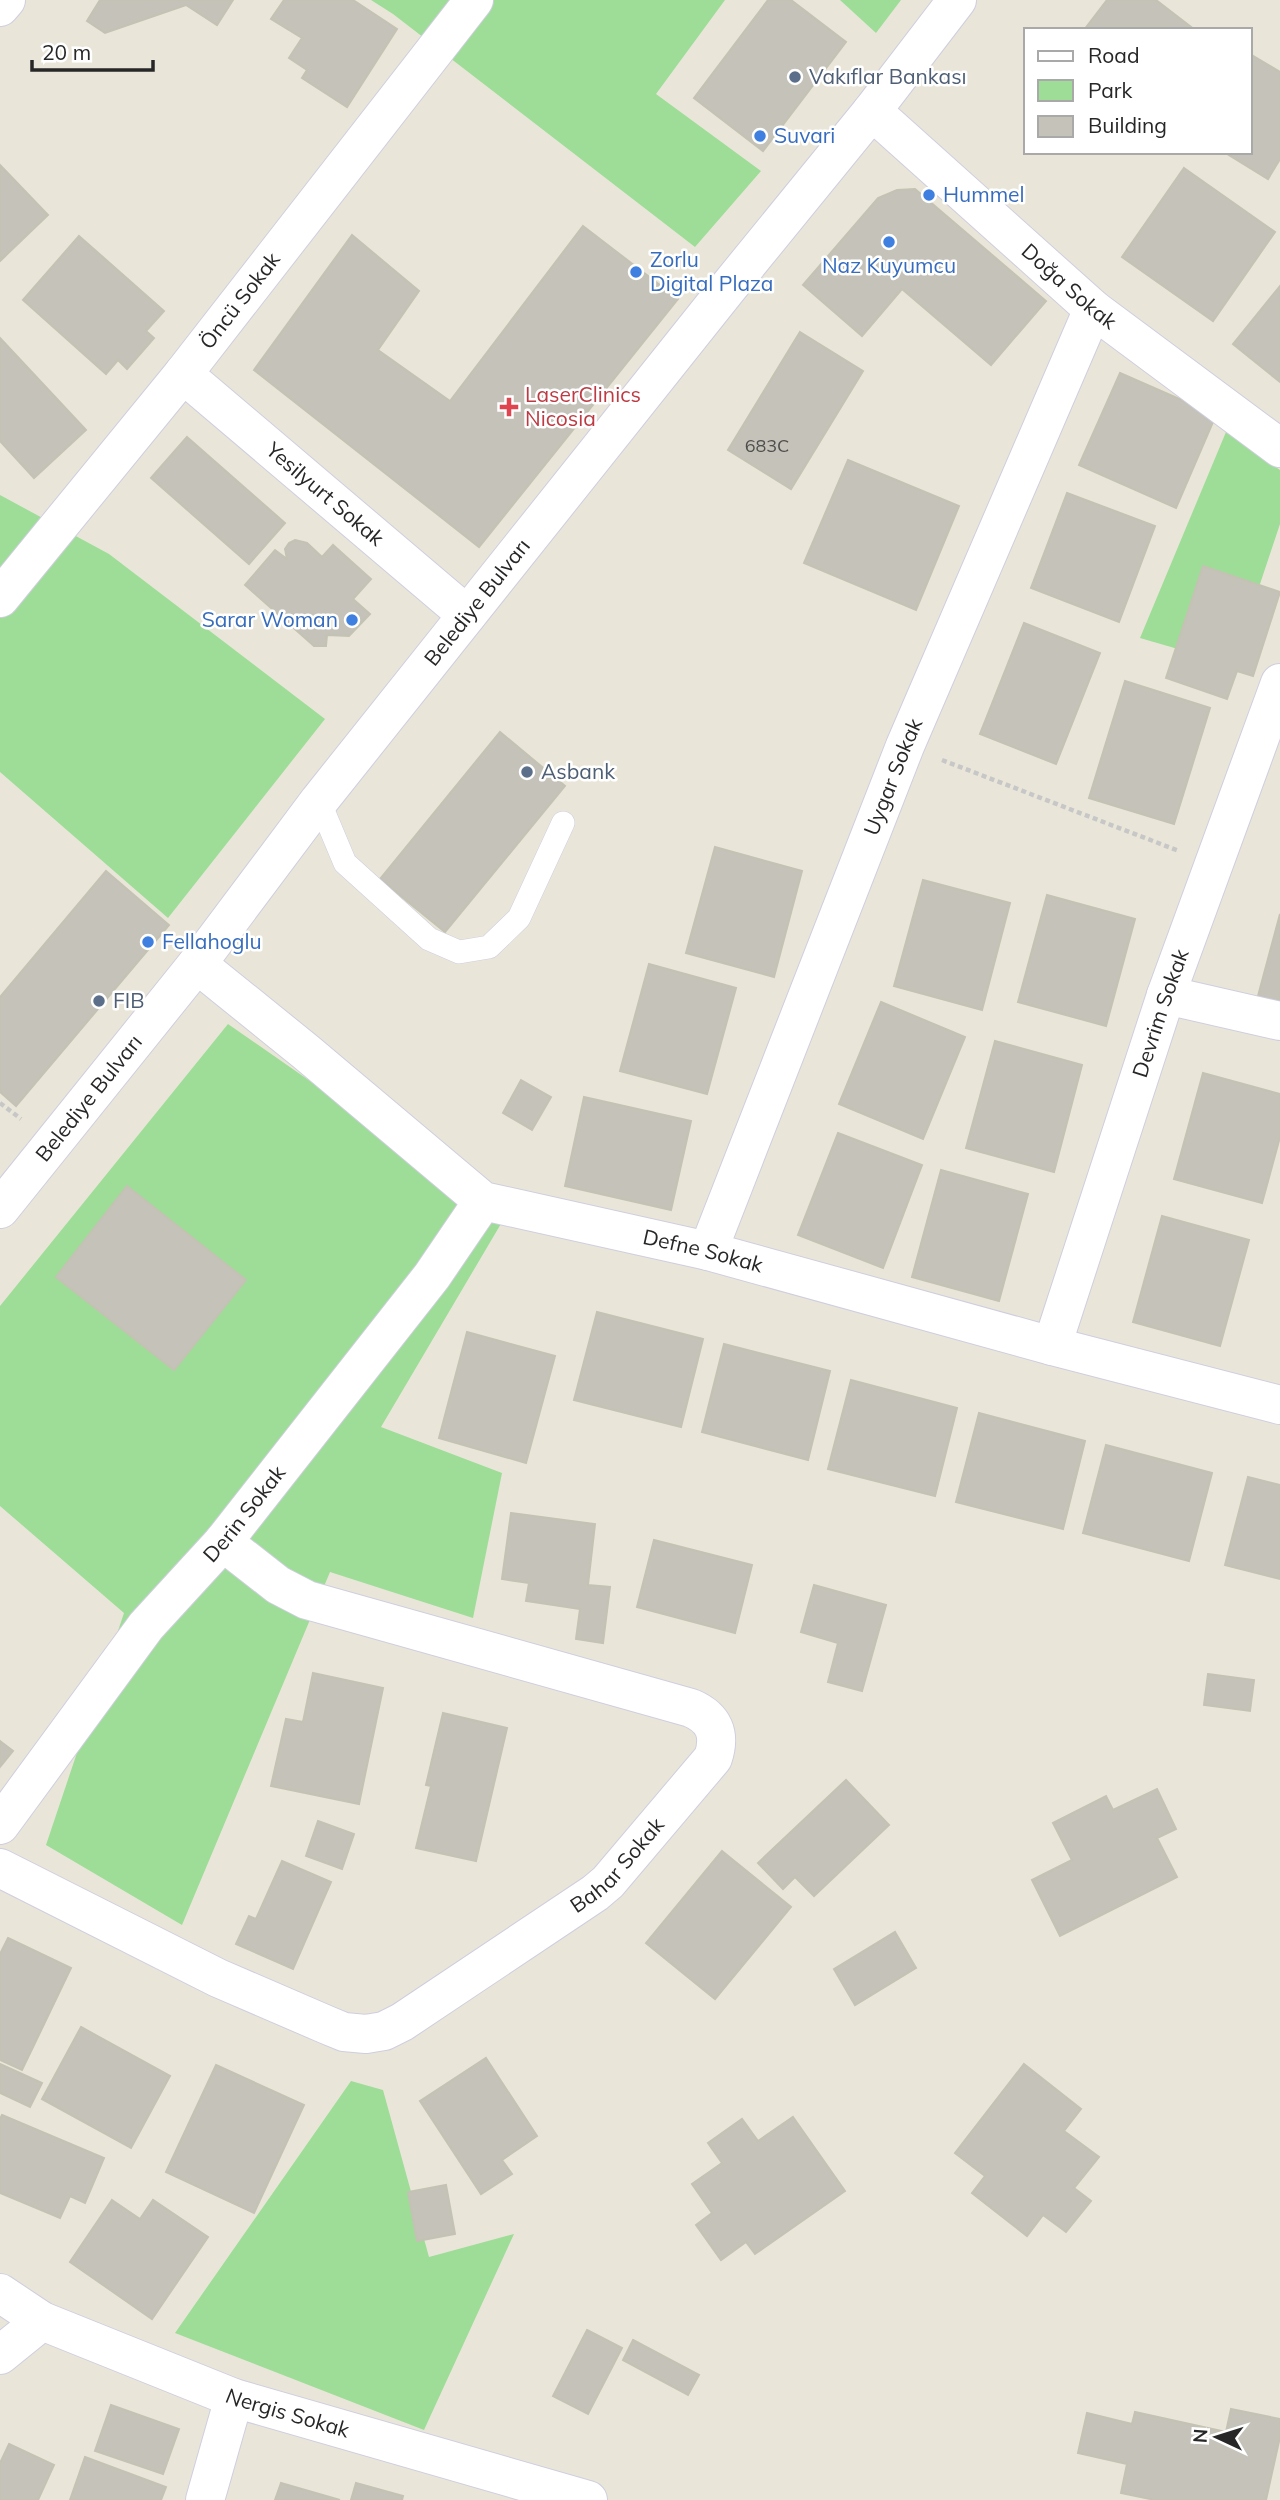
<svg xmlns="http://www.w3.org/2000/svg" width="1280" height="2500" font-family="Mulish,sans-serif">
	<rect width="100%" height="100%" fill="#e9e6d9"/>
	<!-- green -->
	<g fill="#9ddd97">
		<path d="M371 0H725L656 94 761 171 695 247 393 14Z"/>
		<path d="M840 0H901L876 33Z"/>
		<path d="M1226 432 1280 470V524L1233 665 1140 638Z"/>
		<path d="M0 495 109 554 325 719 168 918 0 772Z"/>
		<path d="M228 1024 505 1217 381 1427 502 1473 473 1618 330 1572 182 1925 46 1845 124 1613 0 1506V1306Z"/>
		<path d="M351 2081 383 2090 429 2257 514 2234 424 2430 175 2333Z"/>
	</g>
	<!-- building -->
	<g fill="#c4c2b9" stroke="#c4c2b3" stroke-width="2">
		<path d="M100 0H233L217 25 186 5 105 33 87 21Z"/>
		<path d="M284 0H353L397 29 347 107 302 78 307 70 289 58 302 38 271 19Z"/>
		<path d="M768 0H791L846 42 763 151 694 98Z"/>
		<path d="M1107 0H1156L1195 30H1084Z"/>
		<path d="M1250 54 1280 72V159L1268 179 1224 152H1250Z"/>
		<path d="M0 165 48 215 0 261Z"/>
		<path d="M1184 168 1275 232 1213 321 1122 257Z"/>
		<path d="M915 189 1046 301 991 365 902 289 862 336 803 285 878 198 897 190Z"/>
		<path d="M583 226 678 299 479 547 254 370 352 235 419 291 378 350 450 401Z"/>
		<path d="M79 236 164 311 146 331 154 338 127 369 118 360 106 374 23 300Z"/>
		<path d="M1280 286V382L1233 344Z"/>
		<path d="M800 332 863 371 791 489 728 450Z"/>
		<path d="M0 338 86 430 34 478 0 441Z"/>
		<path d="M1120 373 1216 415 1176 508 1079 465Z"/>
		<path d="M187 437 285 523 249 564 151 478Z"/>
		<path d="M848 460 959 506 916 610 804 563Z"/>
		<path d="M1067 493 1155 526 1119 622 1031 588Z"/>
		<path d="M295 540 307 543 322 557 333 545 371 579 353 599 370 614 349 636 327 635 326 646H314L245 585 275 550 287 559 285 549 289 543Z"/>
		<path d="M1203 566 1280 592 1253 676 1237 671 1227 699 1166 678Z"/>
		<path d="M1024 623 1100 653 1056 764 980 734Z"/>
		<path d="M1125 681 1210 708 1174 824 1089 798Z"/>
		<path d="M500 732 565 786 445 932 380 879Z"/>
		<path d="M715 847 802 871 774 977 686 953Z"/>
		<path d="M106 871 169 925 16 1106 0 1092V997Z"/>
		<path d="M923 880 1010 903 982 1010 894 986Z"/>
		<path d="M1047 895 1135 919 1106 1026 1018 1002Z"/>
		<path d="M1280 914V1002L1258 996Z"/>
		<path d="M649 964 736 988 707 1094 620 1071Z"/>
		<path d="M881 1002 965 1037 923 1139 839 1104Z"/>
		<path d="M995 1041 1082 1065 1054 1172 966 1148Z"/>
		<path d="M1203 1073 1280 1094V1137L1262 1203 1174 1179Z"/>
		<path d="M521 1080 551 1097 532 1130 503 1113Z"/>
		<path d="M584 1097 691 1121 671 1210 565 1186Z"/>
		<path d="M838 1133 922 1165 883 1268 798 1235Z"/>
		<path d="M941 1170 1028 1194 999 1301 912 1277Z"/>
		<path d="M127 1186 246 1280 174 1370 56 1277Z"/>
		<path d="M1162 1216 1249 1240 1220 1346 1133 1322Z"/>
		<path d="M597 1312 703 1339 681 1427 574 1400Z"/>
		<path d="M467 1332 555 1356 526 1463 439 1438Z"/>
		<path d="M724 1344 830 1371 808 1460 702 1432Z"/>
		<path d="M851 1380 957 1408 935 1496 828 1469Z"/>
		<path d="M979 1413 1085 1441 1063 1529 956 1502Z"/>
		<path d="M1106 1445 1212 1473 1189 1561 1083 1533Z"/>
		<path d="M1248 1477 1280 1485V1579L1225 1565Z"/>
		<path d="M511 1513 595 1524 588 1585 610 1587 603 1643 576 1639 580 1609 526 1601 529 1583 502 1579Z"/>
		<path d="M654 1540 752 1565 735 1633 637 1607Z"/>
		<path d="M814 1585 886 1605 862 1691 828 1682 838 1643 801 1632Z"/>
		<path d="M313 1673 383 1688 359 1804 271 1786 286 1719 303 1722Z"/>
		<path d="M1208 1674 1254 1680 1250 1711 1204 1705Z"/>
		<path d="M443 1713 507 1728 476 1861 416 1848 431 1786 426 1785Z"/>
		<path d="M0 1741 13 1751 0 1767Z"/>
		<path d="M846 1780 889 1825 814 1896 795 1877 783 1889 758 1863Z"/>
		<path d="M1157 1789 1176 1829 1157 1838 1177 1877 1060 1936 1032 1880 1072 1860 1053 1823 1106 1796 1113 1810Z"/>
		<path d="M318 1821 354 1834 342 1869 306 1856Z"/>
		<path d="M722 1851 791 1907 715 1999 646 1943Z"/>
		<path d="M282 1861 331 1882 293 1969 236 1944 249 1916 256 1919Z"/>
		<path d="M895 1932 916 1968 855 2005 834 1969Z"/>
		<path d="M8 1938 71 1968 22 2070 0 2060V1954Z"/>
		<path d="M81 2027 170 2076 131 2148 42 2099Z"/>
		<path d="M486 2058 537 2136 502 2160 512 2174 481 2194 420 2101Z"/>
		<path d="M0 2064 42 2083 30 2107 0 2093Z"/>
		<path d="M1024 2064 1081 2109 1064 2131 1099 2157 1074 2188 1091 2201 1066 2232 1043 2215 1027 2236 972 2193 985 2176 955 2153Z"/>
		<path d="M216 2065 304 2105 254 2213 166 2172Z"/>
		<path d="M2 2115 104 2158 85 2203 70 2196 60 2218 0 2193V2119Z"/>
		<path d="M793 2117 845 2191 755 2254 746 2242 721 2260 696 2225 712 2213 692 2184 722 2163 708 2143 742 2119 758 2141Z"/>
		<path d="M446 2185 455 2234 417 2241 408 2192Z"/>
		<path d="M112 2200 140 2219 153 2200 208 2237 152 2319 70 2262Z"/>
		<path d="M587 2330 622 2348 588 2414 553 2396Z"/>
		<path d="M633 2340 699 2375 688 2395 623 2360Z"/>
		<path d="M111 2405 179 2429 163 2474 95 2451Z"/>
		<path d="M1231 2409 1280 2419V2437L1266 2500H1155L1121 2493 1127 2464 1078 2453 1087 2413 1132 2424 1135 2412 1226 2432Z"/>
		<path d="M9 2444 54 2465 38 2500H0V2463Z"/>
		<path d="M85 2457 166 2487 161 2500H70Z"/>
		<path d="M281 2483 340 2500H275Z"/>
		<path d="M356 2483 403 2496 402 2500H351Z"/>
	</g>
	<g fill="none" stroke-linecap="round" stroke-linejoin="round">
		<defs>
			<path id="service" d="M319 801 345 863 429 939 459 952 489 947 519 918 563 823"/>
			<g id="minor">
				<path d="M0 7 6 0"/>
				<path id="s1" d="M872 111 1093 309 1280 448"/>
				<path id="s2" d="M183 374 467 615"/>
				<path id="s3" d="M0 598 183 374 474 0"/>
				<path id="s4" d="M197 964 306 1052 483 1201 708 1251 1052 1346 1280 1405"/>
				<path d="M1166 995 1280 1021"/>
				<path id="s5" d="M708 1251 905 746 1093 309"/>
				<path id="s6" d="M1052 1346 1166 995 1280 683"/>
				<path id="s7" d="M0 1825 146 1626 223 1542 432 1276 483 1201"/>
				<path id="s8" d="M0 1868 218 1978 327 2025 344 2032 366 2034 384 2031 402 2022 595 1893 608 1882 713 1758C721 1734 714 1718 691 1708L307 1600 278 1585 223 1542"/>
				<path id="s9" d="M0 2293 42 2321 234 2398 588 2500"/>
				<path d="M0 2355 42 2321"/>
				<path d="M205 2500 234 2398"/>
			</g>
			<g id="secondary">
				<path id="s10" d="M0 1209 197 964 319 801 727 289 872 111 957 0"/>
			</g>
		</defs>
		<!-- service casing -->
		<use href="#service" stroke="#cfcedf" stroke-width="24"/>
		<!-- minor casing -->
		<use href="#minor" stroke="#cfcedf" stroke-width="40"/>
		<!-- secondary casing -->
		<use href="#secondary" stroke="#cfcedf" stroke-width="40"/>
		<!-- path -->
		<g stroke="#c7c7c7" stroke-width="4.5" stroke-dasharray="5 3.5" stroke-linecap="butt">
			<path d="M942 760 1179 851"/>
			<path d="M0 1103 21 1119"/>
		</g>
		<!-- service -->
		<use href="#service" stroke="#fff" stroke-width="23"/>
		<!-- minor -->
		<use href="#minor" stroke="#fff" stroke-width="38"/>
		<!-- secondary -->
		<use href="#secondary" stroke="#fff" stroke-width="38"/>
	</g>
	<!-- markers -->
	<g fill="#5c6f8a" stroke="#fff" stroke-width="2.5">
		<circle cx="795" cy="77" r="7"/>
		<circle cx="527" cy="772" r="7"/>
		<circle cx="99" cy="1001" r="7"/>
	</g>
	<g fill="#3f7fe0" stroke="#fff" stroke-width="2.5">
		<circle cx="760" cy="136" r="7"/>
		<circle cx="929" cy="195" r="7"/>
		<circle cx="889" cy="242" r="7"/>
		<circle cx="636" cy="272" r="7"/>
		<circle cx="352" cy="620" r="7"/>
		<circle cx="148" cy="942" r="7"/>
	</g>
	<path fill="#e0444e" stroke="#fff" stroke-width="2.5" d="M505.5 396.5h7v7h7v7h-7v7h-7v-7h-7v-7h7z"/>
	<g text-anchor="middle" stroke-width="5" stroke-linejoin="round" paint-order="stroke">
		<!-- number labels -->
		<g font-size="18" fill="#4e4e4c">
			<text x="767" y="452">683C</text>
		</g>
		<!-- service labels -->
		<g font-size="21" fill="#4e5e75" stroke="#fff" text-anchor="start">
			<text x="809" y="84">Vakıflar Bankası</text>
			<text x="541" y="779">Asbank</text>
			<text x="113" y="1008">FIB</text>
		</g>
		<!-- shop labels -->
		<g font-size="21" fill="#366cbe" stroke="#fff" text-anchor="start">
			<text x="774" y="143">Suvari</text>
			<text x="943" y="202">Hummel</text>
			<text x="650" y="267">Zorlu<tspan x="650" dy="24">Digital Plaza</tspan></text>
			<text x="889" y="273" text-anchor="middle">Naz Kuyumcu</text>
			<text x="338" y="627" text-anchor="end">Sarar Woman</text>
			<text x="162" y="949">Fellahoglu</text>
		</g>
		<!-- street labels -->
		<g font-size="21" fill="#272727" stroke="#fff">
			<text dy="7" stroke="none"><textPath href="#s1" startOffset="264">Doğa Sokak</textPath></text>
			<text dy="7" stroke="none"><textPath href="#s3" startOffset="382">Öncü Sokak</textPath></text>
			<text dy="7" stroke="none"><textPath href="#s2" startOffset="186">Yesilyurt Sokak</textPath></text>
			<text dy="7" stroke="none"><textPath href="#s10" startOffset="772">Belediye Bulvarı</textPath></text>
			<text dy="7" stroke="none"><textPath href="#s5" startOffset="509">Uygar Sokak</textPath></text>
			<text dy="7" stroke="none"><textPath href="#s6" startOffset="350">Devrim Sokak</textPath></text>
			<text dy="7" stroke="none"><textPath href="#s10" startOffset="142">Belediye Bulvarı</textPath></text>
			<text dy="7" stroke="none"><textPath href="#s4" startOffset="597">Defne Sokak</textPath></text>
			<text dy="7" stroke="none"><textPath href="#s7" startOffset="396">Derin Sokak</textPath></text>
			<text dy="7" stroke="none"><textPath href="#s8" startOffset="709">Bahar Sokak</textPath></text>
			<text dy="7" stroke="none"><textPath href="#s9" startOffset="313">Nergis Sokak</textPath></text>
		</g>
		<!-- health labels -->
		<g font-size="21" fill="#be3a42" stroke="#fff" text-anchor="start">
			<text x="525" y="402">LaserClinics<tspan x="525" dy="24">Nicosia</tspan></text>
		</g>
	</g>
	<!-- legend -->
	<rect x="1024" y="28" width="228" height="126" fill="#ffffff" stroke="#a9a9a9" stroke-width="2"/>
	<rect x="1038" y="51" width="35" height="10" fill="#ffffff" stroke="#a9a9a9" stroke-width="2"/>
	<text x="1088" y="63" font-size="21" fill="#272727">Road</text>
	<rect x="1038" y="80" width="35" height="21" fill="#9ddd97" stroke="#a9a9a9" stroke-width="2"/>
	<text x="1088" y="98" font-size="21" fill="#272727">Park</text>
	<rect x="1038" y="116" width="35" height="21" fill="#c4c2b9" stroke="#a9a9a9" stroke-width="2"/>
	<text x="1088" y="133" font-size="21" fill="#272727">Building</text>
	<!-- north arrow -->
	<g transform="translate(1217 2437) rotate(274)" stroke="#ffffff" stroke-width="5" paint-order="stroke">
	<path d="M0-5L12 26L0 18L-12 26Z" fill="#272727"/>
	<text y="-10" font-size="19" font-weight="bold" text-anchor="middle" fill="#272727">N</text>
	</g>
	<!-- scale -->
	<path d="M32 60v10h121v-10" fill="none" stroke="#272727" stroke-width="3.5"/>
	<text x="42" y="60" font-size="21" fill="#272727" stroke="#ffffff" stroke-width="5" paint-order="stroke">20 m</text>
</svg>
